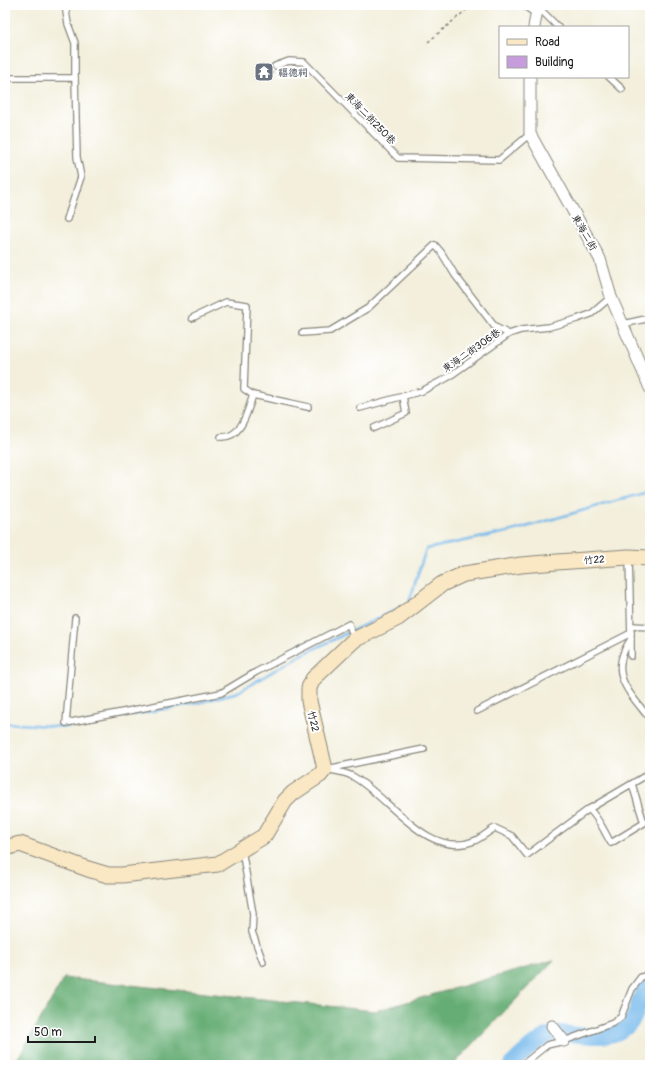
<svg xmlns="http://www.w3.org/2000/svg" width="655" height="1070" font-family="Pangolin,'LXGW WenKai TC',sans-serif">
	<rect width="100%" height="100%" fill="#fff"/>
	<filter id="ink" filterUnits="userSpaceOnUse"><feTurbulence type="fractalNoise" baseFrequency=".025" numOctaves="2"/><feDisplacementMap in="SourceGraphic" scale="8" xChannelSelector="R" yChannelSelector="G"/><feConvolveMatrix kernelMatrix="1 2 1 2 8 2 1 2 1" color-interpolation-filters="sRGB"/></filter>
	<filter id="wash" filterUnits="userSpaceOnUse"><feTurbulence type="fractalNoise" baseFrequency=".012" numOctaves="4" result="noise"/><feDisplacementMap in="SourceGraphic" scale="16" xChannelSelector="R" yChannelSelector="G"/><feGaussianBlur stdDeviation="0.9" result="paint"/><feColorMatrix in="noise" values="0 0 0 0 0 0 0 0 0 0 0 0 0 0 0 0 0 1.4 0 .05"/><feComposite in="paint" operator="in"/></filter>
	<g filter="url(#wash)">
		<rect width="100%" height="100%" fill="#f3efdc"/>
		<!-- forest -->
		<path fill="#66ad74" stroke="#416448" d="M554 960 453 1065H14L64 978 375 1011Z"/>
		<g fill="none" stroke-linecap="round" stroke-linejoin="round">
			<!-- stream -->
			<g stroke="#76b9eb" stroke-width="2.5">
				<path d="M409 602 426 549 512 531 650 491"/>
				<path d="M5 723 65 727 198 703 238 692 299 656 398 609"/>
			</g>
			<!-- river -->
			<path stroke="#76b9eb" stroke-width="16" d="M511 1065C522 1054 540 1036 556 1033 559 1032 564 1033 568 1034 587 1035 605 1040 622 1030 642 1020 635 994 650 984"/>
		</g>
		<g id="blocks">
			<!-- building -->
			<path fill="#c69cdc" d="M262 64 273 73 267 81 255 71Z"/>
		</g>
	</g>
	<g filter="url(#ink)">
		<use href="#blocks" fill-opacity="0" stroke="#88867c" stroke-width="1"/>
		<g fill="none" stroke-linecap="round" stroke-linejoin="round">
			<defs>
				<g id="lane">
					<path d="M523 5 536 14"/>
					<path d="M538 7 558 27"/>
					<path d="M275 66 289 61 304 62 398 158 499 160 530 134"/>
					<path d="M609 77 622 89"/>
					<path d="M5 78H75V43L68 24 65 5"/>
					<path d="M67 219 81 177 77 157 75 78"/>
					<path d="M192 318 226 302 247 305 244 389 253 395 308 407"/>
					<path d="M623 324 650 318"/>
					<path d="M302 333 330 331 368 308 435 245 441 252 455 275 495 327 509 334"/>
					<path d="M360 408 422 391 447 378 509 334 521 330 549 327 577 319 591 314 611 297"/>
					<path d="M374 428 406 413 403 396"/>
					<path d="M221 437C242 438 247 412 253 395"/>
					<path d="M629 558 631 639C609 671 625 688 646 714L650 715"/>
					<path d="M75 618 66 723 221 693 256 672 349 624 354 639"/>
					<path d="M632 626 650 627"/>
					<path d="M631 656V639"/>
					<path d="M477 711 631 633"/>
					<path d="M326 769C334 771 345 772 352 776 388 795 427 860 474 841 481 838 488 832 495 828L512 836 527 855 589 809"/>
					<path d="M327 769 424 749"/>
					<path d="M632 784 644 823 611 843C603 830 601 821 589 809L650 773"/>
					<path d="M242 850 253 914 252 932 263 962"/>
					<path d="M522 1065 547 1045 564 1041 613 1023 621 1017 632 989 641 977 650 974"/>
				</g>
				<g id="street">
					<path d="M534 27 538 5"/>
					<path d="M530 77V134L600 259 611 297 650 388"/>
					<path d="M552 1026 564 1041"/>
				</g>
				<path id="secondary" d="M5 848 20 844 88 869 108 875H122L218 864 264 836 285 801 293 793 320 775 325 769 309 701V688L313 679 354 640 398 618 442 584 464 574 521 565 557 562 628 557 650 558"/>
			</defs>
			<!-- lane casing -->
			<use href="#lane" stroke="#88867c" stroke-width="8"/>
			<!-- street casing -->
			<use href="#street" stroke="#88867c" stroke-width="13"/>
			<!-- secondary casing -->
			<use href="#secondary" stroke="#88867c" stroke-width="17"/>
			<!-- path -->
			<path stroke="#88867c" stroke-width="1.5" stroke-dasharray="3 3" stroke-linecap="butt" d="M428 42 472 5"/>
			<!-- lane -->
			<use href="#lane" stroke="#fff" stroke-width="5.5"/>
			<!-- street -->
			<use href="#street" stroke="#fff" stroke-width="11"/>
			<!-- secondary -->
			<use href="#secondary" stroke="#fae7c3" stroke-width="15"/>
		</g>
	</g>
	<!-- icons -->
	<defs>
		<symbol id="temple-square" viewBox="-11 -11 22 22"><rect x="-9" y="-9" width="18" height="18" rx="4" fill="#6b7280" stroke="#fff"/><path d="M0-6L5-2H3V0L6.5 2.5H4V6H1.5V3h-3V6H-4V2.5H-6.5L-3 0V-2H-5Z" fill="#fff"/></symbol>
	</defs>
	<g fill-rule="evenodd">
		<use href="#temple-square" x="253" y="61" width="22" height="22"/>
	</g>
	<g text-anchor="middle" stroke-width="4" stroke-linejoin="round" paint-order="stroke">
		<!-- worship labels -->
		<g font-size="10" font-weight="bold" fill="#5b616d" stroke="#fff" text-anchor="start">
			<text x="278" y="76">福德祠</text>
		</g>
		<!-- street labels -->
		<g font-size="10" fill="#1c1c1c" stroke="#fff">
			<text transform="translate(371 118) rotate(46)" y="4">東海二街250巷</text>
			<text transform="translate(585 232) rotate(60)" y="4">東海二街</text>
			<text transform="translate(471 350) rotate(-35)" y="4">東海二街306巷</text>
			<text transform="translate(594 559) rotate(-4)" y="4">竹22</text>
			<text transform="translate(314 721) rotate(77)" y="4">竹22</text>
		</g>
	</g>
	<!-- margin -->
	<rect width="655" height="1070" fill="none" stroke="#fff" stroke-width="20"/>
	<!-- legend -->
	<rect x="499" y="26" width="130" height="52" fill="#ffffff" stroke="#a4a4a4"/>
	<rect x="507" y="39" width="20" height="6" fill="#fae7c3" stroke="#a4a4a4"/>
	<text x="535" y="46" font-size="12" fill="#1c1c1c">Road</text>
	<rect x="507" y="56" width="20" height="12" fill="#c69cdc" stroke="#a4a4a4"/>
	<text x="535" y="66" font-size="12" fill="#1c1c1c">Building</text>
	<!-- scale -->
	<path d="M28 1036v6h67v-6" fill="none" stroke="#1c1c1c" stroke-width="2"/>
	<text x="34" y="1036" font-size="12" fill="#1c1c1c" stroke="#ffffff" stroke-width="3" paint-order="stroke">50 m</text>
</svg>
